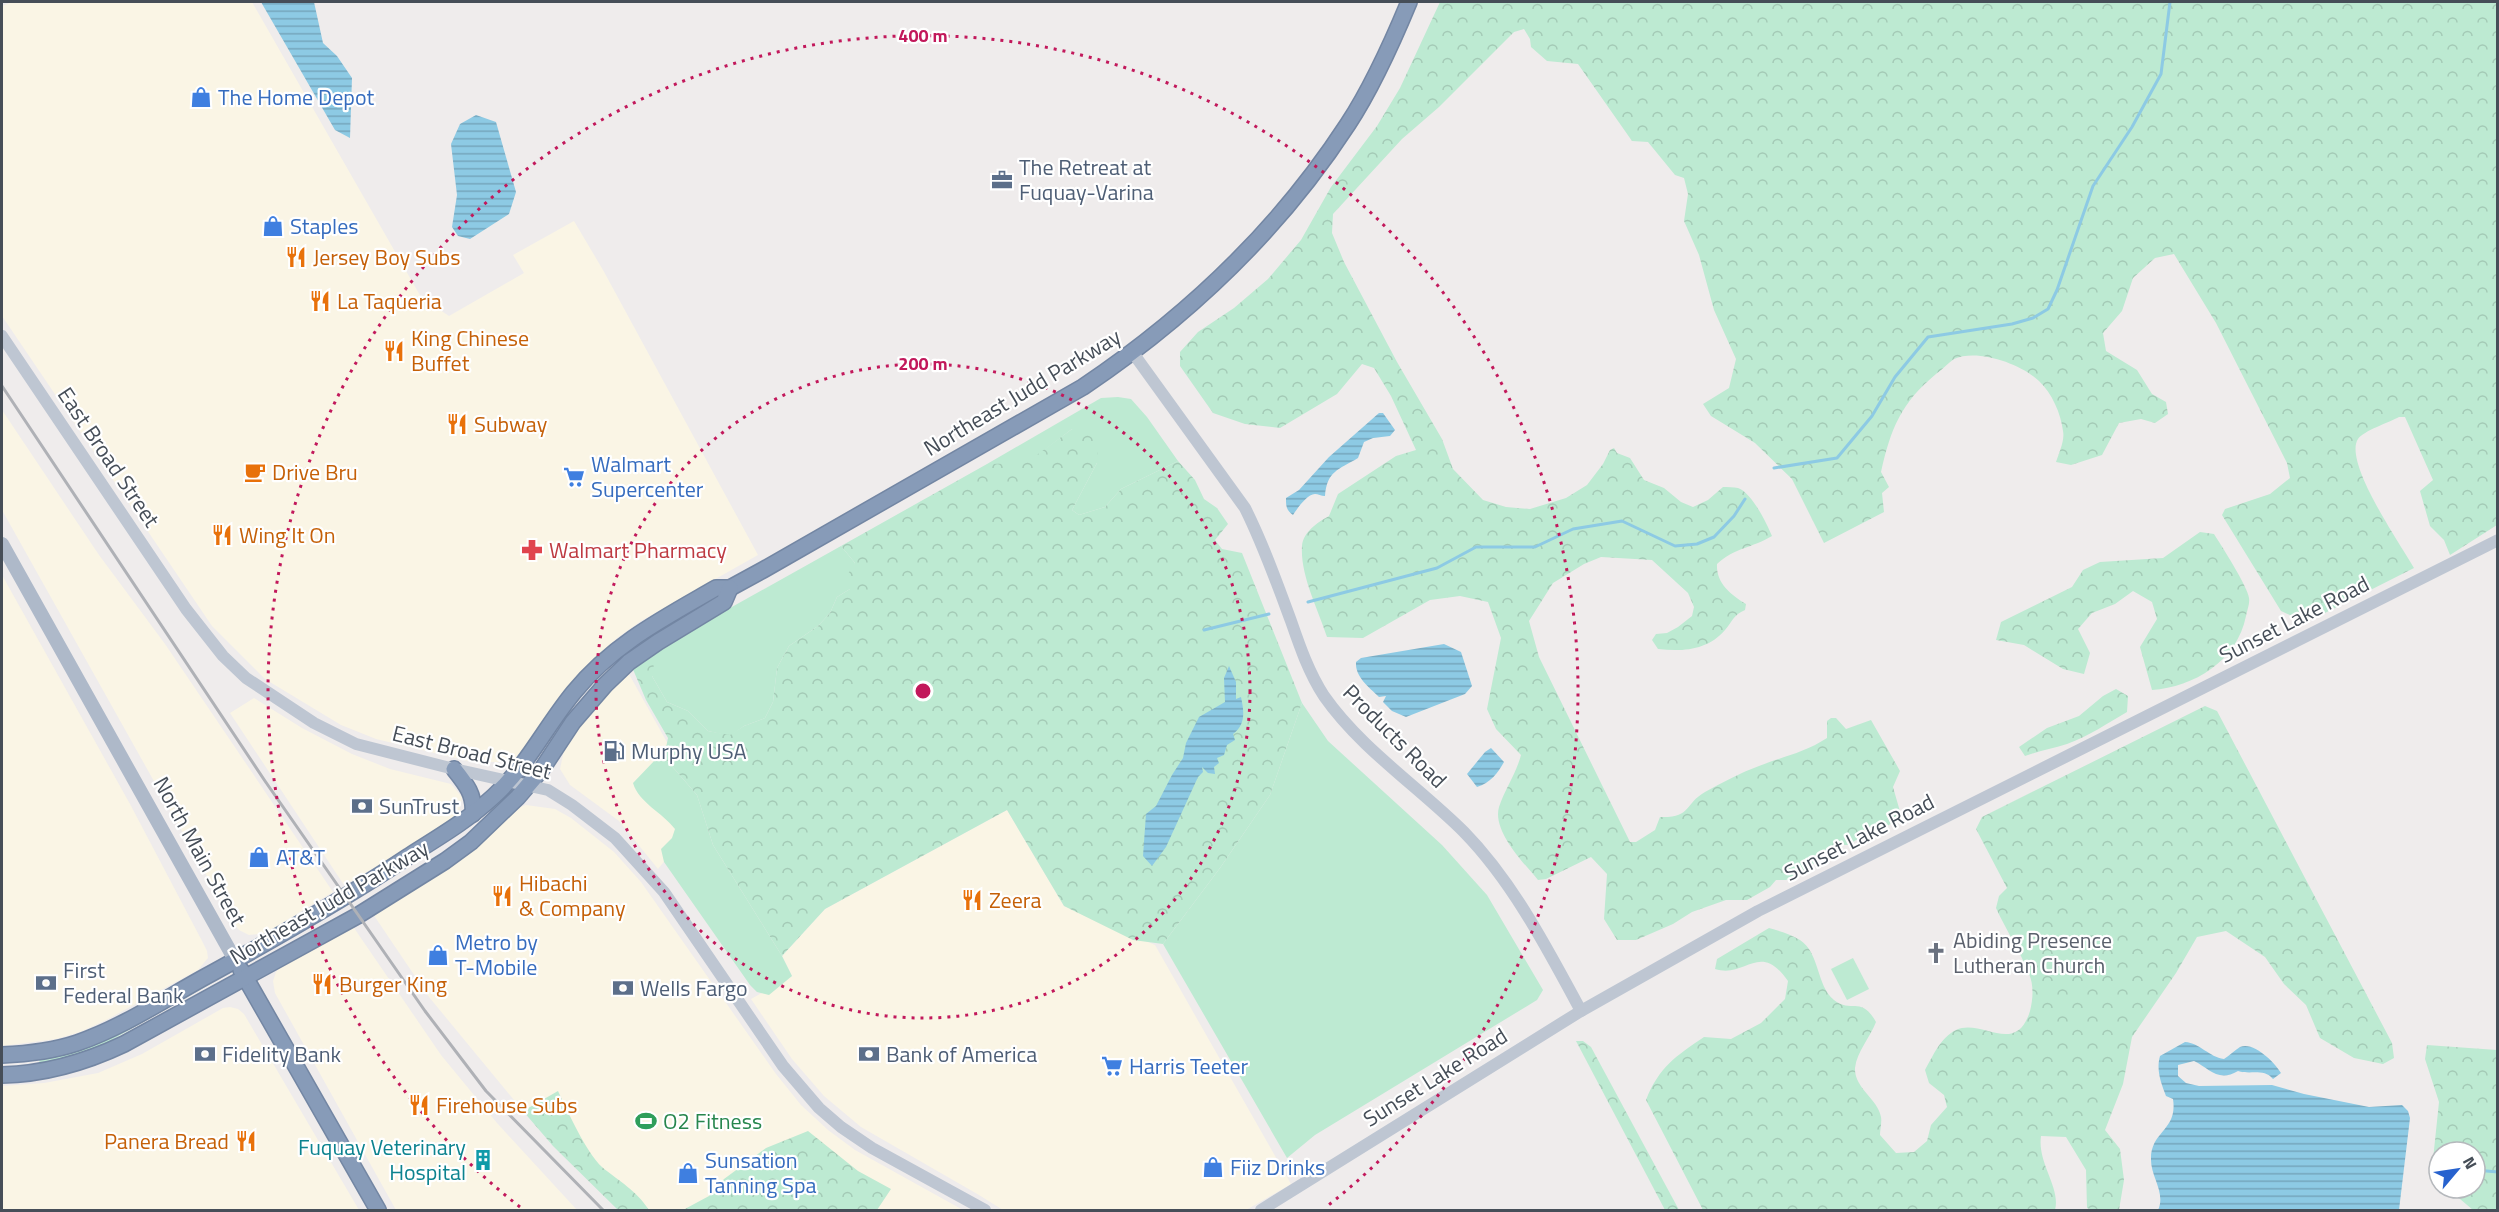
<svg xmlns="http://www.w3.org/2000/svg" width="2499" height="1212" font-family="'Titillium Web',sans-serif">
	<defs>
		<pattern id="forest-crowns" width="20" height="18" patternUnits="userSpaceOnUse" patternTransform="scale(1.5)"><rect width="20" height="18" fill="#bdead2"/><path d="M2 6a3 3 0 1 1 6 0M12 15a3 3 0 1 1 6 0" fill="none" stroke="#a4cab6"/></pattern>
		<pattern id="water-rules" width="6" height="5" patternUnits="userSpaceOnUse" patternTransform="scale(1.5)"><rect width="6" height="5" fill="#8dcae4"/><path d="M0 2.5h6" fill="none" stroke="#75a6bc"/></pattern>
	</defs>
	<rect width="100%" height="100%" fill="#efecec"/>
	<!-- commercial -->
	<g fill="#faf5e5">
		<path d="M12 2H252L421 297 449 316 524 273 513 255 574 221 603 270 758 555 641 621 617 638 567 687 523 750 515 758 506 762H472L376 739 341 725 265 679 212 626 2 316V6Z"/>
		<path d="M2 410 99 555 165 644 333 892 266 933 249 935 239 930 234 924 2 510Z"/>
		<path d="M2 575 130 804 201 939 207 951 208 958 198 970 106 1020 80 1032 56 1039 2 1046Z"/>
		<path d="M629 674 673 753 685 836 658 869 619 821 570 785 560 769 564 750 580 726 597 704Z"/>
		<path d="M254 698 302 728 352 754 390 769 451 784 462 797 459 813 439 831 344 885 230 713Z"/>
		<path d="M526 805 555 809 571 818 614 852 641 882 776 1074 801 1105 828 1130 855 1150 963 1210H619L523 1111 429 997 373 914 518 808Z"/>
		<path d="M1007 810 1064 906 1155 945 1291 1184 1246 1210H1003L979 1195 861 1127 824 1096 792 1059 751 999 792 976 782 956 825 909Z"/>
		<path d="M352 925 441 1055 497 1123 577 1210H396L275 993 273 981 276 972 282 965Z"/>
		<path d="M230 1007 238 1009 244 1014 359 1210H2V1086L44 1083 98 1073 142 1054 223 1008Z"/>
	</g>
	<!-- green -->
	<g fill="#bdead2">
		<path d="M1118 397 1131 399 1147 417 1178 461 1121 489 1105 507 1079 515 1072 510 1097 463 1072 429 1026 464H987L1101 398Z"/>
		<path d="M841 546 855 563 850 589 837 597 830 613 818 626 789 646 777 668 773 702 765 718 744 726 730 736 708 731 688 711 667 702 652 676 646 655Z"/>
		<path d="M1302 703 1328 741 1442 845 1487 895 1543 990 1537 1000 1315 1135 1287 1158 1163 944 1220 868 1270 795Z"/>
		<path d="M664 757 697 795 713 845 782 956 792 976 769 995 757 992 750 985 664 862 661 849 672 838 675 829C662 812 639 803 633 783L656 759Z"/>
		<path d="M1853 958 1869 989 1847 1000 1831 969Z"/>
		<path d="M210 981 212 983 101 1046 85 1054 40 1066 39 1059Z"/>
	</g>
	<!-- forest -->
	<g fill="url(#forest-crowns)">
		<path d="M1440 2H2497V525L2450 555 2444 540 2430 526 2420 491 2433 480 2405 417H2399C2390 422 2363 431 2358 439 2343 462 2401 545 2414 568L2315 618 2303 621 2281 611 2222 515 2225 509 2270 494 2290 478 2287 463 2216 323 2174 254 2155 258 2133 278 2122 311 2103 333 2106 351 2137 370 2152 394 2166 402 2168 414 2155 423 2141 419 2119 423 2102 455 2071 465 2056 462C2059 453 2065 440 2063 431 2061 414 2052 393 2039 381 2022 364 1977 348 1954 359 1948 363 1942 370 1936 374 1901 403 1891 428 1881 472L1889 487 1882 493 1884 512 1824 543 1792 479 1755 443 1711 416 1703 404 1729 388 1736 359 1714 310 1699 255 1684 221 1688 194 1684 178 1675 175 1648 142 1632 141 1578 64 1547 61 1531 47 1530 39 1524 29 1514 32 1439 107 1402 139 1333 214 1332 233 1344 262 1397 362 1442 439 1453 469 1483 500 1506 507 1530 509 1566 498 1587 485 1603 464 1610 450 1614 448 1617 453 1630 458 1644 480 1664 488 1681 502 1693 507 1708 500 1723 487C1727 487 1734 487 1738 488 1752 493 1766 522 1772 536 1752 548 1734 548 1717 564 1716 583 1730 594 1746 604L1745 610C1733 615 1733 621 1725 630 1708 650 1683 652 1658 649L1652 640 1656 634 1667 633 1678 627 1692 616 1694 607 1688 593 1652 560 1601 557 1584 564 1553 583 1529 621 1539 657 1630 842H1636L1655 830 1660 817C1692 818 1684 804 1705 792 1723 782 1740 773 1759 766 1784 756 1804 753 1827 738V721L1831 718H1836L1846 729 1871 720 1900 771 1893 787 1901 815 1889 825 1874 829 1848 845H1837L1817 858 1811 868 1786 880H1776L1770 887 1747 900H1726L1692 912 1673 924 1636 940H1617L1604 919 1607 874 1591 857 1546 879 1538 880C1524 863 1492 831 1499 807 1505 789 1516 774 1521 755L1496 729 1487 709 1501 638 1488 602 1460 596 1430 600 1363 638 1327 637C1318 609 1300 575 1302 546 1303 532 1318 522 1329 516L1338 494 1396 456 1416 450 1391 396 1374 368 1362 364 1337 394 1280 428 1245 424 1213 413 1180 366V352L1198 332 1234 308 1268 279 1301 240 1331 187 1377 126 1400 88Z"/>
		<path d="M1072 429 1098 436 1097 463 1072 510 1079 515 1105 507 1121 489 1178 461 1195 480 1204 499 1217 508 1228 524 1215 540 1222 549 1242 553 1302 703 1270 795 1220 868 1163 944 1133 940 1064 906 1007 810 825 909 782 956 713 845 697 795 664 757 668 738 646 700 632 667 646 655 655 658 652 676 667 702 688 711 708 731 730 735 744 726 765 718 773 702 777 668 789 646 818 626 830 613 837 597 850 589 846 577 855 563 841 546 987 464 1026 463Z"/>
		<path d="M2200 532 2214 534C2221 545 2248 587 2249 598 2250 603 2247 611 2246 616 2237 661 2194 687 2152 690L2140 647 2157 619 2152 602 2133 591 2115 604 2092 613 2078 629 2090 653 2084 674 2063 669 2024 645 1996 640 2001 622 2072 587 2083 570 2100 562 2163 558Z"/>
		<path d="M2116 689 2128 696 2127 712C2108 723 2089 736 2067 744 2054 748 2039 751 2025 756L2019 747 2047 728 2079 716 2103 696Z"/>
		<path d="M2205 706 2217 711 2392 1043 2394 1058 2383 1064 2354 1058 2320 1038 2306 1005 2284 984 2265 957 2226 931 2197 937 2176 973 2132 1037 2123 1084 2105 1130 2120 1149 2124 1180 2119 1210H2092L2087 1208 2086 1170 2066 1137 2041 1136C2037 1163 2061 1188 2055 1210H1703L1646 1100C1659 1067 1676 1056 1704 1037L1731 1039 1761 1023 1785 999 1788 981C1759 940 1746 979 1715 969L1717 959 1769 928C1779 931 1791 934 1800 940 1820 953 1816 985 1834 1000 1852 1014 1861 995 1876 1022 1870 1038 1857 1051 1855 1068 1854 1088 1878 1099 1881 1117 1882 1122 1880 1130 1880 1135L1896 1153 1914 1152 1927 1141 1931 1125 1947 1107 1944 1095 1929 1083 1925 1070C1933 1056 1940 1038 1956 1030 1982 1018 2016 1057 2030 1011 2033 999 2034 985 2029 974 2020 951 2006 930 1996 908L1999 896 2007 888 1976 829 1982 817Z"/>
		<path d="M1576 1041H1583L1591 1047 1679 1210H1665Z"/>
		<path d="M2427 1045 2497 1050V1210H2473L2447 1188H2475V1152H2439V1178L2432 1169 2439 1102 2425 1059Z"/>
		<path d="M558 1091C568 1112 586 1152 602 1167 621 1183 635 1189 649 1210H618L553 1146 523 1111Z"/>
		<path d="M808 1131 858 1171 891 1189 877 1210H683L709 1196 724 1179 766 1148Z"/>
	</g>
	<!-- water -->
	<g fill="url(#water-rules)">
		<path d="M261 2H314L323 43 337 56 352 78 350 138 335 130Z"/>
		<path d="M476 115 496 122 516 192 509 214 470 239 458 236 452 227 457 195 451 144 460 124Z"/>
		<path d="M1379 413H1383L1395 430 1390 436 1373 438 1364 442 1358 458C1338 470 1327 471 1325 496 1321 496 1318 494 1315 494 1307 494 1297 509 1293 515 1286 510 1286 506 1286 498L1299 490 1329 457Z"/>
		<path d="M1444 644 1461 652 1472 686 1465 694 1406 717 1392 711 1383 702 1386 696 1379 697C1369 687 1355 677 1356 662L1361 658Z"/>
		<path d="M1229 666 1236 682V699L1241 697C1244 711 1246 725 1233 734L1235 740 1227 745 1224 755 1217 758 1219 763 1214 767 1215 774 1208 773 1202 767 1203 772 1198 777 1166 847 1152 866 1143 856 1146 814 1156 806 1172 775 1183 758 1186 743 1199 717 1225 702 1224 678Z"/>
		<path d="M1491 748 1504 762C1498 773 1490 783 1477 787L1467 774 1485 752Z"/>
		<path d="M2185 1042C2200 1043 2209 1057 2224 1059 2229 1056 2235 1050 2240 1047 2254 1041 2275 1063 2281 1073L2273 1079C2264 1068 2250 1075 2238 1071 2218 1083 2209 1068 2194 1061L2178 1065V1076L2186 1083 2199 1086 2272 1085 2304 1094 2369 1107 2402 1105 2408 1111 2410 1118 2399 1210H2158C2166 1193 2151 1177 2151 1160 2150 1131 2178 1131 2173 1099L2166 1096C2161 1083 2156 1070 2160 1056Z"/>
	</g>
	<g fill="none" stroke-linecap="round" stroke-linejoin="round">
		<!-- stream -->
		<g stroke="#8dcae4" stroke-width="3">
			<path d="M1774 468 1837 458 1872 416 1895 377 1928 337 2012 324 2033 318 2048 309 2057 290 2093 186 2132 127 2161 74 2170 2"/>
			<path d="M1308 602 1437 568 1476 547H1535L1573 529 1622 521 1675 546 1697 544 1714 537 1734 516 1745 499"/>
			<path d="M1204 630 1269 614"/>
			<path d="M2438 1161H2439"/>
			<path d="M2475 1170 2498 1172"/>
		</g>
		<defs>
			<g id="highway">
				<path d="M454 769C466 784 475 795 473 814"/>
				<path d="M241 970 378 1210"/>
				<path d="M2 1055C27 1054 53 1051 77 1043 126 1026 169 996 214 972 281 935 346 898 409 856 439 837 468 820 494 796 527 766 546 726 574 692 613 644 664 618 716 588H730L763 570 1083 387C1187 317 1279 230 1348 124 1373 86 1392 43 1409 2"/>
				<path d="M2 1075C46 1074 84 1063 124 1044L357 916 445 861 471 842 518 797 542 769 573 722 605 685 629 662 658 642 724 602 730 588"/>
			</g>
		</defs>
		<!-- highway casing -->
		<use href="#highway" stroke="#7386a3" stroke-width="18"/>
		<!-- secondary -->
		<g stroke="#bec6d2" stroke-width="12">
			<path d="M2 336 186 609 223 656 246 678 314 723 356 744 454 769 548 790 572 805 615 838 664 892 783 1066 819 1108 841 1127 872 1148 985 1210"/>
			<path d="M1133 353 1245 508C1263 544 1277 583 1291 621 1300 647 1309 673 1324 696 1361 749 1419 787 1464 832 1513 882 1548 950 1581 1011"/>
			<path d="M1261 1210 1581 1011 1758 911 2498 540"/>
		</g>
		<!-- primary -->
		<path stroke="#aeb9c9" stroke-width="14" d="M2 544 235 960"/>
		<!-- highway -->
		<use href="#highway" stroke="#879bb8" stroke-width="15"/>
		<!-- rail -->
		<path stroke="#afb1b6" stroke-width="3" d="M2 386 265 781 425 1011 486 1091 603 1210"/>
	</g>
	<!-- distance rings -->
	<g fill="none" stroke="#c2185b" stroke-width="3" stroke-dasharray="3 6">
		<circle cx="923" cy="691" r="327"/>
		<path d="M520 1207A655 655 0 1 1 1326 1207"/>
	</g>
	<!-- icons -->
	<defs>
		<symbol id="shop-bare" viewBox="-9 -9 18 18"><path d="M-5-2.5h2.3a2.7 3.5 0 0 1 5.4 0H5L5.5 6h-11ZM-1.5-2.5h3a1.5 2.3 0 0 0-3 0Z" fill="#3f7fe0" stroke="#fff" stroke-width="2.5" paint-order="stroke"/></symbol>
		<symbol id="office-bare" viewBox="-9 -9 18 18"><path d="M-6-3h4V-5.5h4V-3h4V5H-6ZM-1-4.5V-3h2v-1.5ZM-6 0V1H6V0Z" fill="#5c6f8a" stroke="#fff" stroke-width="2.5" paint-order="stroke"/></symbol>
		<symbol id="restaurant-bare" viewBox="-9 -9 18 18"><path d="M-5-6h1v4h1v-4h1v4h1v-4h1v5L-1.5 .5V6h-2V.5L-5-1ZM5-6V6H3V1.5H1.5Q1.5-4 5-6Z" fill="#e8710a" stroke="#fff" stroke-width="2.5" paint-order="stroke"/></symbol>
		<symbol id="cafe-bare" viewBox="-9 -9 18 18"><path d="M-5.5-4.5H6V0H3Q3 3.5 0 3.5H-2.5Q-5.5 3.5-5.5 0ZM3-3.2v2h1.7v-2ZM-6 4.5H4V6H-6Z" fill="#e8710a" stroke="#fff" stroke-width="2.5" paint-order="stroke"/></symbol>
		<symbol id="supermarket-bare" viewBox="-9 -9 18 18"><path d="M-6-5.5h2.5l.6 2H6L4.5 2H-2.5L-4.4-4H-6ZM-1.5 3.2a1.3 1.3 0 1 0 .1 0ZM3 3.2a1.3 1.3 0 1 0 .1 0Z" fill="#3f7fe0" stroke="#fff" stroke-width="2.5" paint-order="stroke"/></symbol>
		<symbol id="pharmacy-bare" viewBox="-9 -9 18 18"><path d="M-2-6h4v4h4v4h-4v4h-4v-4h-4v-4h4Z" fill="#e0444e" stroke="#fff" stroke-width="2.5" paint-order="stroke"/></symbol>
		<symbol id="fuel-bare" viewBox="-9 -9 18 18"><path d="M-5.5-6h7V0h2V4h1.3V-2.5L3-4.5l.8-.8L6-3V5H2.5V1h-1V6h-7ZM-4.2-4.7v3.2H.2V-4.7Z" fill="#5c6f8a" stroke="#fff" stroke-width="2.5" paint-order="stroke"/></symbol>
		<symbol id="bank-bare" viewBox="-9 -9 18 18"><path d="M-6-4H6V4H-6ZM0-2.3a2.3 2.3 0 1 0 0 4.6a2.3 2.3 0 1 0 0-4.6Z" fill="#5c6f8a" stroke="#fff" stroke-width="2.5" paint-order="stroke"/></symbol>
		<symbol id="church-bare" viewBox="-9 -9 18 18"><path d="M-1.2-6h2.4v3.5h3.3v2.4h-3.3V6h-2.4V-.1h-3.3v-2.4h3.3Z" fill="#6b7280" stroke="#fff" stroke-width="2.5" paint-order="stroke"/></symbol>
		<symbol id="stadium-bare" viewBox="-9 -9 18 18"><path d="M0-5a6.5 5 0 1 0 0 10a6.5 5 0 1 0 0-10ZM-3.5-1.8h7v3.6h-7Z" fill="#2e9e5b" stroke="#fff" stroke-width="2.5" paint-order="stroke"/></symbol>
		<symbol id="building-bare" viewBox="-9 -9 18 18"><path d="M-4-6H4V6H1V3H-1V6H-4ZM-2.5-4.3h1.7v1.8h-1.7ZM.8-4.3h1.7v1.8H.8ZM-2.5-1h1.7V.8h-1.7ZM.8-1h1.7V.8H.8Z" fill="#0f9aa8" stroke="#fff" stroke-width="2.5" paint-order="stroke"/></symbol>
	</defs>
	<g fill-rule="evenodd">
		<use href="#shop-bare" x="186" y="82" width="30" height="30"/>
		<use href="#office-bare" x="987" y="165" width="30" height="30"/>
		<use href="#shop-bare" x="258" y="211" width="30" height="30"/>
		<use href="#restaurant-bare" x="281" y="242" width="30" height="30"/>
		<use href="#restaurant-bare" x="305" y="286" width="30" height="30"/>
		<use href="#restaurant-bare" x="379" y="336" width="30" height="30"/>
		<use href="#restaurant-bare" x="442" y="409" width="30" height="30"/>
		<use href="#cafe-bare" x="240" y="457" width="30" height="30"/>
		<use href="#supermarket-bare" x="559" y="462" width="30" height="30"/>
		<use href="#restaurant-bare" x="207" y="520" width="30" height="30"/>
		<use href="#pharmacy-bare" x="517" y="535" width="30" height="30"/>
		<use href="#fuel-bare" x="599" y="736" width="30" height="30"/>
		<use href="#bank-bare" x="347" y="791" width="30" height="30"/>
		<use href="#shop-bare" x="244" y="842" width="30" height="30"/>
		<use href="#restaurant-bare" x="487" y="881" width="30" height="30"/>
		<use href="#restaurant-bare" x="957" y="885" width="30" height="30"/>
		<use href="#church-bare" x="1921" y="938" width="30" height="30"/>
		<use href="#shop-bare" x="423" y="940" width="30" height="30"/>
		<use href="#bank-bare" x="31" y="968" width="30" height="30"/>
		<use href="#restaurant-bare" x="307" y="969" width="30" height="30"/>
		<use href="#bank-bare" x="608" y="973" width="30" height="30"/>
		<use href="#bank-bare" x="190" y="1039" width="30" height="30"/>
		<use href="#bank-bare" x="854" y="1039" width="30" height="30"/>
		<use href="#supermarket-bare" x="1097" y="1051" width="30" height="30"/>
		<use href="#restaurant-bare" x="404" y="1090" width="30" height="30"/>
		<use href="#stadium-bare" x="631" y="1106" width="30" height="30"/>
		<use href="#restaurant-bare" x="231" y="1126" width="30" height="30"/>
		<use href="#building-bare" x="468" y="1145" width="30" height="30"/>
		<use href="#shop-bare" x="1198" y="1152" width="30" height="30"/>
		<use href="#shop-bare" x="673" y="1158" width="30" height="30"/>
	</g>
	<g text-anchor="middle" stroke-width="4.5" stroke-linejoin="round" paint-order="stroke">
		<!-- shop labels -->
		<g font-size="22" fill="#366cbe" stroke="#fff" text-anchor="start">
			<text x="218" y="105">The Home Depot</text>
			<text x="290" y="234">Staples</text>
			<text x="591" y="472">Walmart<tspan x="591" dy="25">Supercenter</tspan></text>
			<text x="276" y="865">AT&amp;T</text>
			<text x="455" y="950">Metro by<tspan x="455" dy="25">T-Mobile</tspan></text>
			<text x="1129" y="1074">Harris Teeter</text>
			<text x="705" y="1168">Sunsation<tspan x="705" dy="25">Tanning Spa</tspan></text>
			<text x="1230" y="1175">Fiiz Drinks</text>
		</g>
		<!-- service labels -->
		<g font-size="22" fill="#4e5e75" stroke="#fff" text-anchor="start">
			<text x="1019" y="175">The Retreat at<tspan x="1019" dy="25">Fuquay-Varina</tspan></text>
			<text x="631" y="759">Murphy USA</text>
			<text x="379" y="814">SunTrust</text>
			<text x="63" y="978">First<tspan x="63" dy="25">Federal Bank</tspan></text>
			<text x="640" y="996">Wells Fargo</text>
			<text x="222" y="1062">Fidelity Bank</text>
			<text x="886" y="1062">Bank of America</text>
		</g>
		<!-- food labels -->
		<g font-size="22" fill="#c56008" stroke="#fff" text-anchor="start">
			<text x="313" y="265">Jersey Boy Subs</text>
			<text x="337" y="309">La Taqueria</text>
			<text x="411" y="346">King Chinese<tspan x="411" dy="25">Buffet</tspan></text>
			<text x="474" y="432">Subway</text>
			<text x="272" y="480">Drive Bru</text>
			<text x="239" y="543">Wing It On</text>
			<text x="519" y="891">Hibachi<tspan x="519" dy="25">&amp; Company</tspan></text>
			<text x="989" y="908">Zeera</text>
			<text x="339" y="992">Burger King</text>
			<text x="436" y="1113">Firehouse Subs</text>
			<text x="229" y="1149" text-anchor="end">Panera Bread</text>
		</g>
		<!-- street labels -->
		<g font-size="22" fill="#464e58" stroke="#fff">
			<text transform="translate(1022 392) rotate(-31)" y="8">Northeast Judd Parkway</text>
			<text transform="translate(109 457) rotate(56)" y="8">East Broad Street</text>
			<text transform="translate(2294 619) rotate(-27)" y="8">Sunset Lake Road</text>
			<text transform="translate(1395 736) rotate(45)" y="8">Products Road</text>
			<text transform="translate(472 752) rotate(14)" y="8">East Broad Street</text>
			<text transform="translate(1859 837) rotate(-27)" y="8">Sunset Lake Road</text>
			<text transform="translate(200 851) rotate(61)" y="8">North Main Street</text>
			<text transform="translate(329 902) rotate(-30)" y="8">Northeast Judd Parkway</text>
			<text transform="translate(1435 1077) rotate(-32)" y="8">Sunset Lake Road</text>
		</g>
		<!-- health labels -->
		<g font-size="22" fill="#be3a42" stroke="#fff" text-anchor="start">
			<text x="549" y="558">Walmart Pharmacy</text>
		</g>
		<!-- worship labels -->
		<g font-size="22" fill="#5b616d" stroke="#fff" text-anchor="start">
			<text x="1953" y="948">Abiding Presence<tspan x="1953" dy="25">Lutheran Church</tspan></text>
		</g>
		<!-- leisure labels -->
		<g font-size="22" fill="#27864d" stroke="#fff" text-anchor="start">
			<text x="663" y="1129">O2 Fitness</text>
		</g>
		<!-- culture labels -->
		<g font-size="22" fill="#0d838f" stroke="#fff" text-anchor="end">
			<text x="466" y="1155">Fuquay Veterinary<tspan x="466" dy="25">Hospital</tspan></text>
		</g>
	</g>
	<circle cx="923" cy="691" r="9" fill="#c2185b" stroke="#fff" stroke-width="3"/>
	<g font-size="18" text-anchor="middle" font-weight="bold" fill="#c2185b" stroke="#fff" stroke-width="4.5" stroke-linejoin="round" paint-order="stroke">
		<text x="923" y="42">400 m</text>
		<text x="923" y="370">200 m</text>
	</g>
	<!-- border -->
	<rect width="2499" height="1212" fill="none" stroke="#464e58" stroke-width="6"/>
	<!-- north arrow -->
	<g transform="translate(2457 1170) rotate(61)"><circle r="28" fill="#ffffff" stroke="#b5b8bc" stroke-width="1.5"/>
	<path d="M0-4.5L10 22L0 15L-10 22Z" fill="#2762ce"/>
	<text y="-9" font-size="16" font-weight="bold" text-anchor="middle" fill="#464e58">N</text>
	</g>
</svg>
